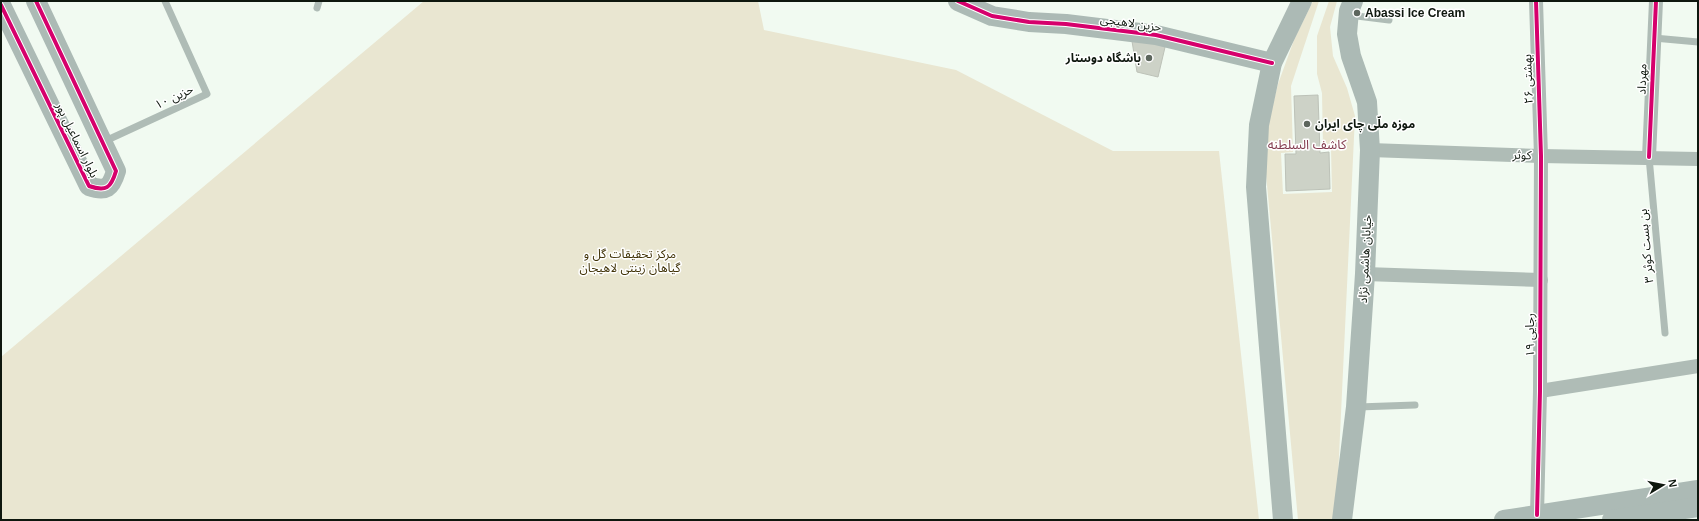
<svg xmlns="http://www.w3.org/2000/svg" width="1699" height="521" font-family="Helvetica,'Noto Sans Arabic',sans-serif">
	<rect width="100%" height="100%" fill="#f1faf1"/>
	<!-- green -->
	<g fill="#e9e6d1">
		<path d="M424 1H758L764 30 956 70 1113 151H1219L1259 520H1V357Z"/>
		<path d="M1313 1H1319L1291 86 1293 152 1281 153 1283 194 1332 192 1331 149H1323L1322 93 1317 74V36L1329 1H1337L1330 27 1333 56 1347 88 1355 116 1336 520H1298L1266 174V133L1278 84 1294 40Z"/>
	</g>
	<!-- building -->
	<g fill="#cdd2c7" stroke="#bdc2b8">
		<path d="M1131 35 1166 43 1158 77 1137 72Z"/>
		<path d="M1318 95 1320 153 1329 152 1330 189 1286 191 1285 154H1296L1294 96Z"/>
	</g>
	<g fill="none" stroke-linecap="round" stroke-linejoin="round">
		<!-- lane -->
		<g stroke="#afbcb6" stroke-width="7">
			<path d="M317 8 319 1"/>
			<path d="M1349 15 1389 20"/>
			<path d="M1654 38 1698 42"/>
			<path d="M103 142 207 94 165 1"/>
			<path d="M1649 157 1665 333"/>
			<path d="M1358 407 1415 405"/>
		</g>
		<!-- street -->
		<g stroke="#afbcb6" stroke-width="14">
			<path d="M1536 1 1541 156 1540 391 1537 515"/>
			<path d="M1370 150 1541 156 1698 159"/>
			<path d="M1649 157 1656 1"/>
			<path d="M1365 274 1541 280"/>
			<path d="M1540 391 1698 366"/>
		</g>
		<!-- secondary -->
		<g stroke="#acbab5" stroke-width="20">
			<path d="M958 1 992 16 1029 22 1066 24 1156 35 1272 63"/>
			<path d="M1 5 89 186C106 192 111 188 116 171L36 1"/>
			<path d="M1283 520 1256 187 1259 125 1272 63 1302 1"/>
			<path d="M1342 520 1356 407 1365 274 1370 150 1367 102 1351 56 1347 34 1349 11 1353 1"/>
			<path d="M1504 520 1698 490"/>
			<path d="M1612 520 1698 507"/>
		</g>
		<defs>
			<g id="cycleway">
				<path d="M958 1 992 16 1029 22 1066 24 1156 35 1272 63"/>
				<path d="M1536 1 1541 156 1540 391 1537 515"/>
				<path d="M1 5 89 186C106 192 111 188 116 171L36 1"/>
				<path d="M1649 157 1656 1"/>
			</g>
		</defs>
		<!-- cycleway casing -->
		<use href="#cycleway" stroke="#fff" stroke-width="6"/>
		<!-- cycleway -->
		<use href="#cycleway" stroke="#d6006c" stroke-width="4"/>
	</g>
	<!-- markers -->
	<g fill="#5d665d" stroke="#fff" stroke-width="1.5">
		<circle cx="1357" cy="13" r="4"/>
		<circle cx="1149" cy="58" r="4"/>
		<circle cx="1307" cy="124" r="4"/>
	</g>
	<g text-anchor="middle" stroke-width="3" stroke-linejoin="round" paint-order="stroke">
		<!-- poi labels -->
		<g font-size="12" font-weight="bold" fill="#0e170e" stroke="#fff" text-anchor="start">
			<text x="1365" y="17">Abassi Ice Cream</text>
			<text x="1141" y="62" text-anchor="end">باشگاه دوستار</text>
			<text x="1315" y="128">موزه ملّی چای ایران</text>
		</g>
		<!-- street labels -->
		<g font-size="12" fill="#0e170e" stroke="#fff">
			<text transform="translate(1131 23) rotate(8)" y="4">حزین لاهیجی</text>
			<text transform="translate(1528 79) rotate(-92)" y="4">بهشتی ۲۶</text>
			<text transform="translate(1642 79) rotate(-88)" y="4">مهرداد</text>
			<text transform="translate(174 97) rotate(-25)" y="4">حزین ۱۰</text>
			<text transform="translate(77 140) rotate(64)" y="4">بلوار اسماعیل پور</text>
			<text transform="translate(1522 155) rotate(2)" y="4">کوثر</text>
			<text transform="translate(1646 246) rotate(-95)" y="4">بن بست کوثر ۳</text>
			<text transform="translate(1365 259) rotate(-87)" y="4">خیابان هاشمی نژاد</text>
			<text transform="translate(1530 335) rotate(-90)" y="4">رجایی ۱۹</text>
		</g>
		<!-- park labels -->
		<g font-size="12" fill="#3f3105" stroke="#fff">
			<text x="630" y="258">مرکز تحقیقات گل و<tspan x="630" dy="14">گیاهان زینتی لاهیجان</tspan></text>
		</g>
		<!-- neighbourhood labels -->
		<g font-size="13" fill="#843c4f" stroke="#fff">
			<text x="1307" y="149">کاشف السلطنه</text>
		</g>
	</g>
	<!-- border -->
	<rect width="1699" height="521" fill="none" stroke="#0e170e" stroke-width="4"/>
	<!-- north arrow -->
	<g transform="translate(1663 485) rotate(80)" stroke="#ffffff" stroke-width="3" paint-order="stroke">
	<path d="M0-3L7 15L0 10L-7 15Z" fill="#0e170e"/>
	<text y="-6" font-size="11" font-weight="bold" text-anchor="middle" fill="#0e170e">N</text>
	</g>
</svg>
